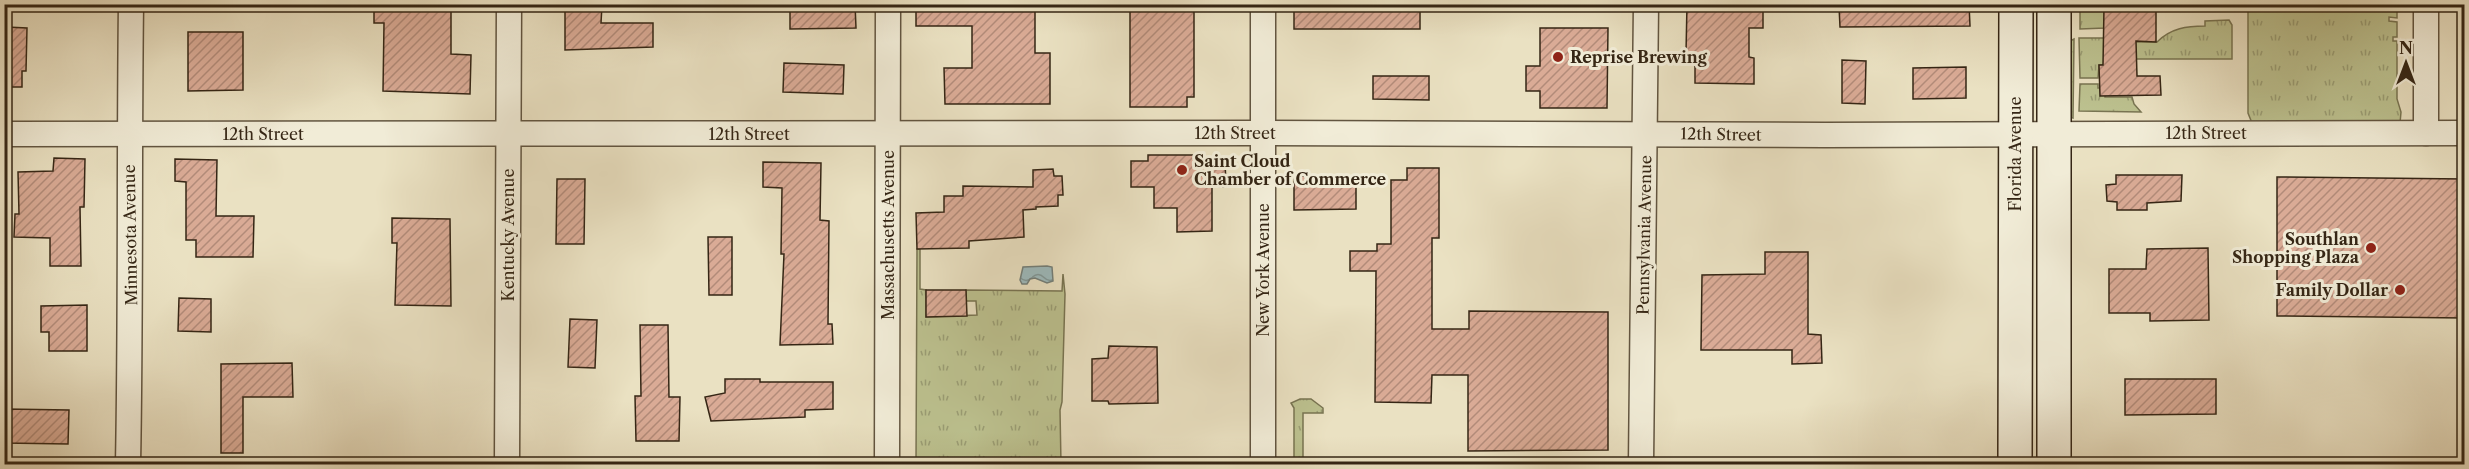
<svg xmlns="http://www.w3.org/2000/svg" width="2469" height="469" font-family="'Libre Caslon Text',serif">
	<defs>
		<pattern id="grass-tufts" width="24" height="20" patternUnits="userSpaceOnUse" patternTransform="scale(1.5)"><rect width="24" height="20" fill="#bcc18f"/><path d="M3 7l-1-3M5 7V3M7 7l1-3M15 17l-1-3M17 17v-4M19 17l1-3" fill="none" stroke="#9a9d74"/></pattern>
		<pattern id="water-waves" width="16" height="10" patternUnits="userSpaceOnUse" patternTransform="scale(1.5)"><rect width="16" height="10" fill="#9dbbbe"/><path d="M0 5q4-4 8 0t8 0" fill="none" stroke="#819899"/></pattern>
		<pattern id="building-hatch" width="6" height="6" patternUnits="userSpaceOnUse" patternTransform="scale(1.5)"><rect width="6" height="6" fill="#daab96"/><path d="M-1 1l2-2M0 6l6-6M5 7l2-2" fill="none" stroke="#b28b79"/></pattern>
	</defs>
	<rect width="100%" height="100%" fill="#eae1c2"/>
	<filter id="stains"><feTurbulence type="fractalNoise" baseFrequency=".00333" numOctaves="4"/><feColorMatrix values="0 0 0 0 .2 0 0 0 0 .09 0 0 0 0 .02 0 0 0 .5 -.17"/></filter>
	<radialGradient id="worn" r=".72"><stop offset=".6" stop-color="#630" stop-opacity="0"/><stop offset="1" stop-color="#630" stop-opacity=".3"/></radialGradient>
	<!-- grass -->
	<g fill="url(#grass-tufts)" stroke="#787452" stroke-width="1.5">
		<path d="M2080 5H2233V10L2106 8 2105 28 2080 29Z"/>
		<path d="M2248 5H2397V18L2389 17V21L2397 22V37H2393V41H2397V99L2401 112 2400 123H2252L2248 113Z"/>
		<path d="M2229 20 2232 25V59H2135V64L2099 65 2098 78H2080L2079 38H2105L2106 42H2157C2171 28 2187 26 2205 26V21Z"/>
		<path d="M2074 39 2073 118 2069 117 2060 46Z"/>
		<path d="M2080 84H2098V88H2105V97H2132L2134 104 2141 112 2079 111Z"/>
		<path d="M917 249H920V289L926 290V317L977 315 976 301H966V290L1062 291 1063 274 1065 294 1062 402 1060 410 1061 464H916Z"/>
		<path d="M1300 399H1311L1323 408V413H1303V458L1308 464 1294 462V408L1291 403Z"/>
	</g>
	<!-- water -->
	<path fill="url(#water-waves)" stroke="#737f7a" stroke-width="1.5" d="M1047 266 1052 267 1053 281 1047 283 1035 278 1030 279 1027 284H1022L1020 280 1023 267Z"/>
	<!-- building -->
	<g fill="url(#building-hatch)" stroke="#352615" stroke-width="1.5">
		<path d="M374 4H451V54L471 55 470 94 383 91 384 23H374Z"/>
		<path d="M790 4H855L856 28 790 29Z"/>
		<path d="M916 4H1035V53H1050V104H945L944 68H972V26H916Z"/>
		<path d="M1130 4H1194V97H1187V107H1130Z"/>
		<rect x="1294" y="4" width="126" height="25"/>
		<path d="M1687 4H1763V28H1749V57L1754 58V84L1695 83V53H1686Z"/>
		<path d="M1969 4 1970 26 1840 27 1839 6Z"/>
		<path d="M565 5H602L601 23H653V47L565 50Z"/>
		<path d="M2104 7H2156V42L2136 41 2137 76H2160L2161 95 2100 96 2099 65H2103Z"/>
		<path d="M6 27 27 28 26 71H22V87H4Z"/>
		<path d="M1540 28H1608L1607 108H1540V91H1526V66H1540Z"/>
		<path d="M188 32H243V90L188 91Z"/>
		<path d="M1842 60 1866 61 1865 104 1842 103Z"/>
		<path d="M784 63 844 65 843 94 783 92Z"/>
		<path d="M1966 67V98L1913 99V68Z"/>
		<path d="M1373 76H1429V100L1373 99Z"/>
		<path d="M1148 155H1198V157H1219V160H1225L1226 187H1212V231L1177 232V208H1154V187H1131V161H1148Z"/>
		<path d="M54 158 85 159 84 207H80L81 266H50V238L14 237 15 214H19L18 172 53 171Z"/>
		<path d="M175 159 217 160 216 216H254L253 257H196V240H186V182L175 181Z"/>
		<path d="M763 162 821 163 820 220 829 221 828 324H832L833 344 780 345 784 254H781L782 188 763 187Z"/>
		<path d="M1407 168H1439V238H1432V329H1469V311L1608 312V450L1468 451V375H1432L1431 403 1375 402 1376 271H1350V251H1377V244H1391V180H1407Z"/>
		<path d="M1053 169 1054 176H1062L1063 195H1058V206L1036 207V209L1023 210 1024 237 969 241V248L917 249 916 213 944 212V196H963V186L1033 187V170Z"/>
		<path d="M2116 175H2182L2181 201 2147 203V210H2117V202L2107 201 2106 185 2116 184Z"/>
		<path d="M1294 176H1346V186H1356V209L1294 210Z"/>
		<path d="M2277 177 2464 179V318L2277 316Z"/>
		<path d="M557 179H585L584 244H556Z"/>
		<path d="M392 218 450 219 451 306 395 305 397 243H392Z"/>
		<path d="M708 237H732V295H709Z"/>
		<path d="M2208 248 2209 320 2150 321V313H2109V269H2146L2147 249Z"/>
		<path d="M1765 252H1808V334L1821 335 1822 363 1792 364V350H1701L1702 275 1765 274Z"/>
		<path d="M926 290H966L967 316 926 317Z"/>
		<path d="M179 298 211 299V332L178 331Z"/>
		<path d="M87 305V351H49V332H41V306Z"/>
		<path d="M570 319 597 320 595 368 568 367Z"/>
		<path d="M640 325H668L669 397H680L679 441H636L635 396H641Z"/>
		<path d="M1109 346 1157 347 1158 403 1109 404 1108 401H1092V359L1108 358Z"/>
		<path d="M292 363 293 397H243V453H221V364Z"/>
		<path d="M725 379H760V382H833V409L805 410V417L711 421 705 397 725 393Z"/>
		<path d="M2125 379H2216V414L2125 415Z"/>
		<path d="M4 409 69 410 68 444 4 443Z"/>
	</g>
	<g fill="none" stroke-linecap="round" stroke-linejoin="round">
		<defs>
			<g id="street">
				<path d="M2426 133V4"/>
				<path d="M4 134 1262 133 1825 135 2464 133"/>
				<path d="M128 464C131 311 129 158 131 4"/>
				<path d="M507 464 509 4"/>
				<path d="M887 464 888 4"/>
				<path d="M1263 464V4"/>
				<path d="M1641 464 1646 4"/>
			</g>
			<g id="secondary">
				<path d="M2054 4V464"/>
				<path d="M2015 464 2016 4"/>
			</g>
		</defs>
		<!-- street casing -->
		<use href="#street" stroke="#625540" stroke-width="27"/>
		<!-- secondary casing -->
		<use href="#secondary" stroke="#352615" stroke-width="36"/>
		<!-- street -->
		<use href="#street" stroke="#f1ecd7" stroke-width="24"/>
		<!-- secondary -->
		<use href="#secondary" stroke="#f1ecd7" stroke-width="33"/>
	</g>
	<!-- markers -->
	<g fill="#8f2418" stroke="#f1ecd7" stroke-width="2">
		<circle cx="1558" cy="57" r="6"/>
		<circle cx="1182" cy="170" r="6"/>
		<circle cx="2371" cy="248" r="6"/>
		<circle cx="2400" cy="290" r="6"/>
	</g>
	<g text-anchor="middle" stroke-width="6" stroke-linejoin="round" paint-order="stroke">
		<!-- poi labels -->
		<g font-size="16" font-weight="bold" fill="#352615" stroke="#f1ecd7" text-anchor="start">
			<text x="1570" y="63">Reprise Brewing</text>
			<text x="1194" y="167">Saint Cloud<tspan x="1194" dy="18">Chamber of Commerce</tspan></text>
			<text x="2359" y="245" text-anchor="end">Southlan<tspan x="2359" dy="18">Shopping Plaza</tspan></text>
			<text x="2388" y="296" text-anchor="end">Family Dollar</text>
		</g>
		<!-- street labels -->
		<g font-size="16" fill="#352615" stroke="#f1ecd7">
			<text x="1235" y="139">12th Street</text>
			<text x="2206" y="139">12th Street</text>
			<text x="263" y="140">12th Street</text>
			<text x="749" y="140">12th Street</text>
			<text transform="translate(1721 134) rotate(1)" y="6">12th Street</text>
			<text transform="translate(2015 154) rotate(-90)" y="6">Florida Avenue</text>
			<text transform="translate(130 235) rotate(-91)" y="6">Minnesota Avenue</text>
			<text transform="translate(508 235) rotate(-90)" y="6">Kentucky Avenue</text>
			<text transform="translate(888 235) rotate(-90)" y="6">Massachusetts Avenue</text>
			<text transform="translate(1644 235) rotate(-89)" y="6">Pennsylvania Avenue</text>
			<text transform="translate(1263 270) rotate(-90)" y="6">New York Avenue</text>
		</g>
	</g>
	<!-- margin -->
	<rect width="2469" height="469" fill="none" stroke="#eae1c2" stroke-width="24"/>
	<rect x="6" y="6" width="2457" height="457" fill="none" stroke="#352615" stroke-width="3"/>
	<rect x="12" y="12" width="2445" height="445" fill="none" stroke="#352615" stroke-width="1.5"/>
	<!-- north arrow -->
	<g transform="translate(2406 63)" stroke="#f1ecd7" stroke-width="4.5" paint-order="stroke">
	<path d="M0-4.5L10 22L0 15L-10 22Z" fill="#352615"/>
	<text y="-9" font-size="16" font-weight="bold" text-anchor="middle" fill="#352615">N</text>
	</g>
	<rect width="100%" height="100%" filter="url(#stains)"/>
	<rect width="100%" height="100%" fill="url(#worn)"/>
</svg>
